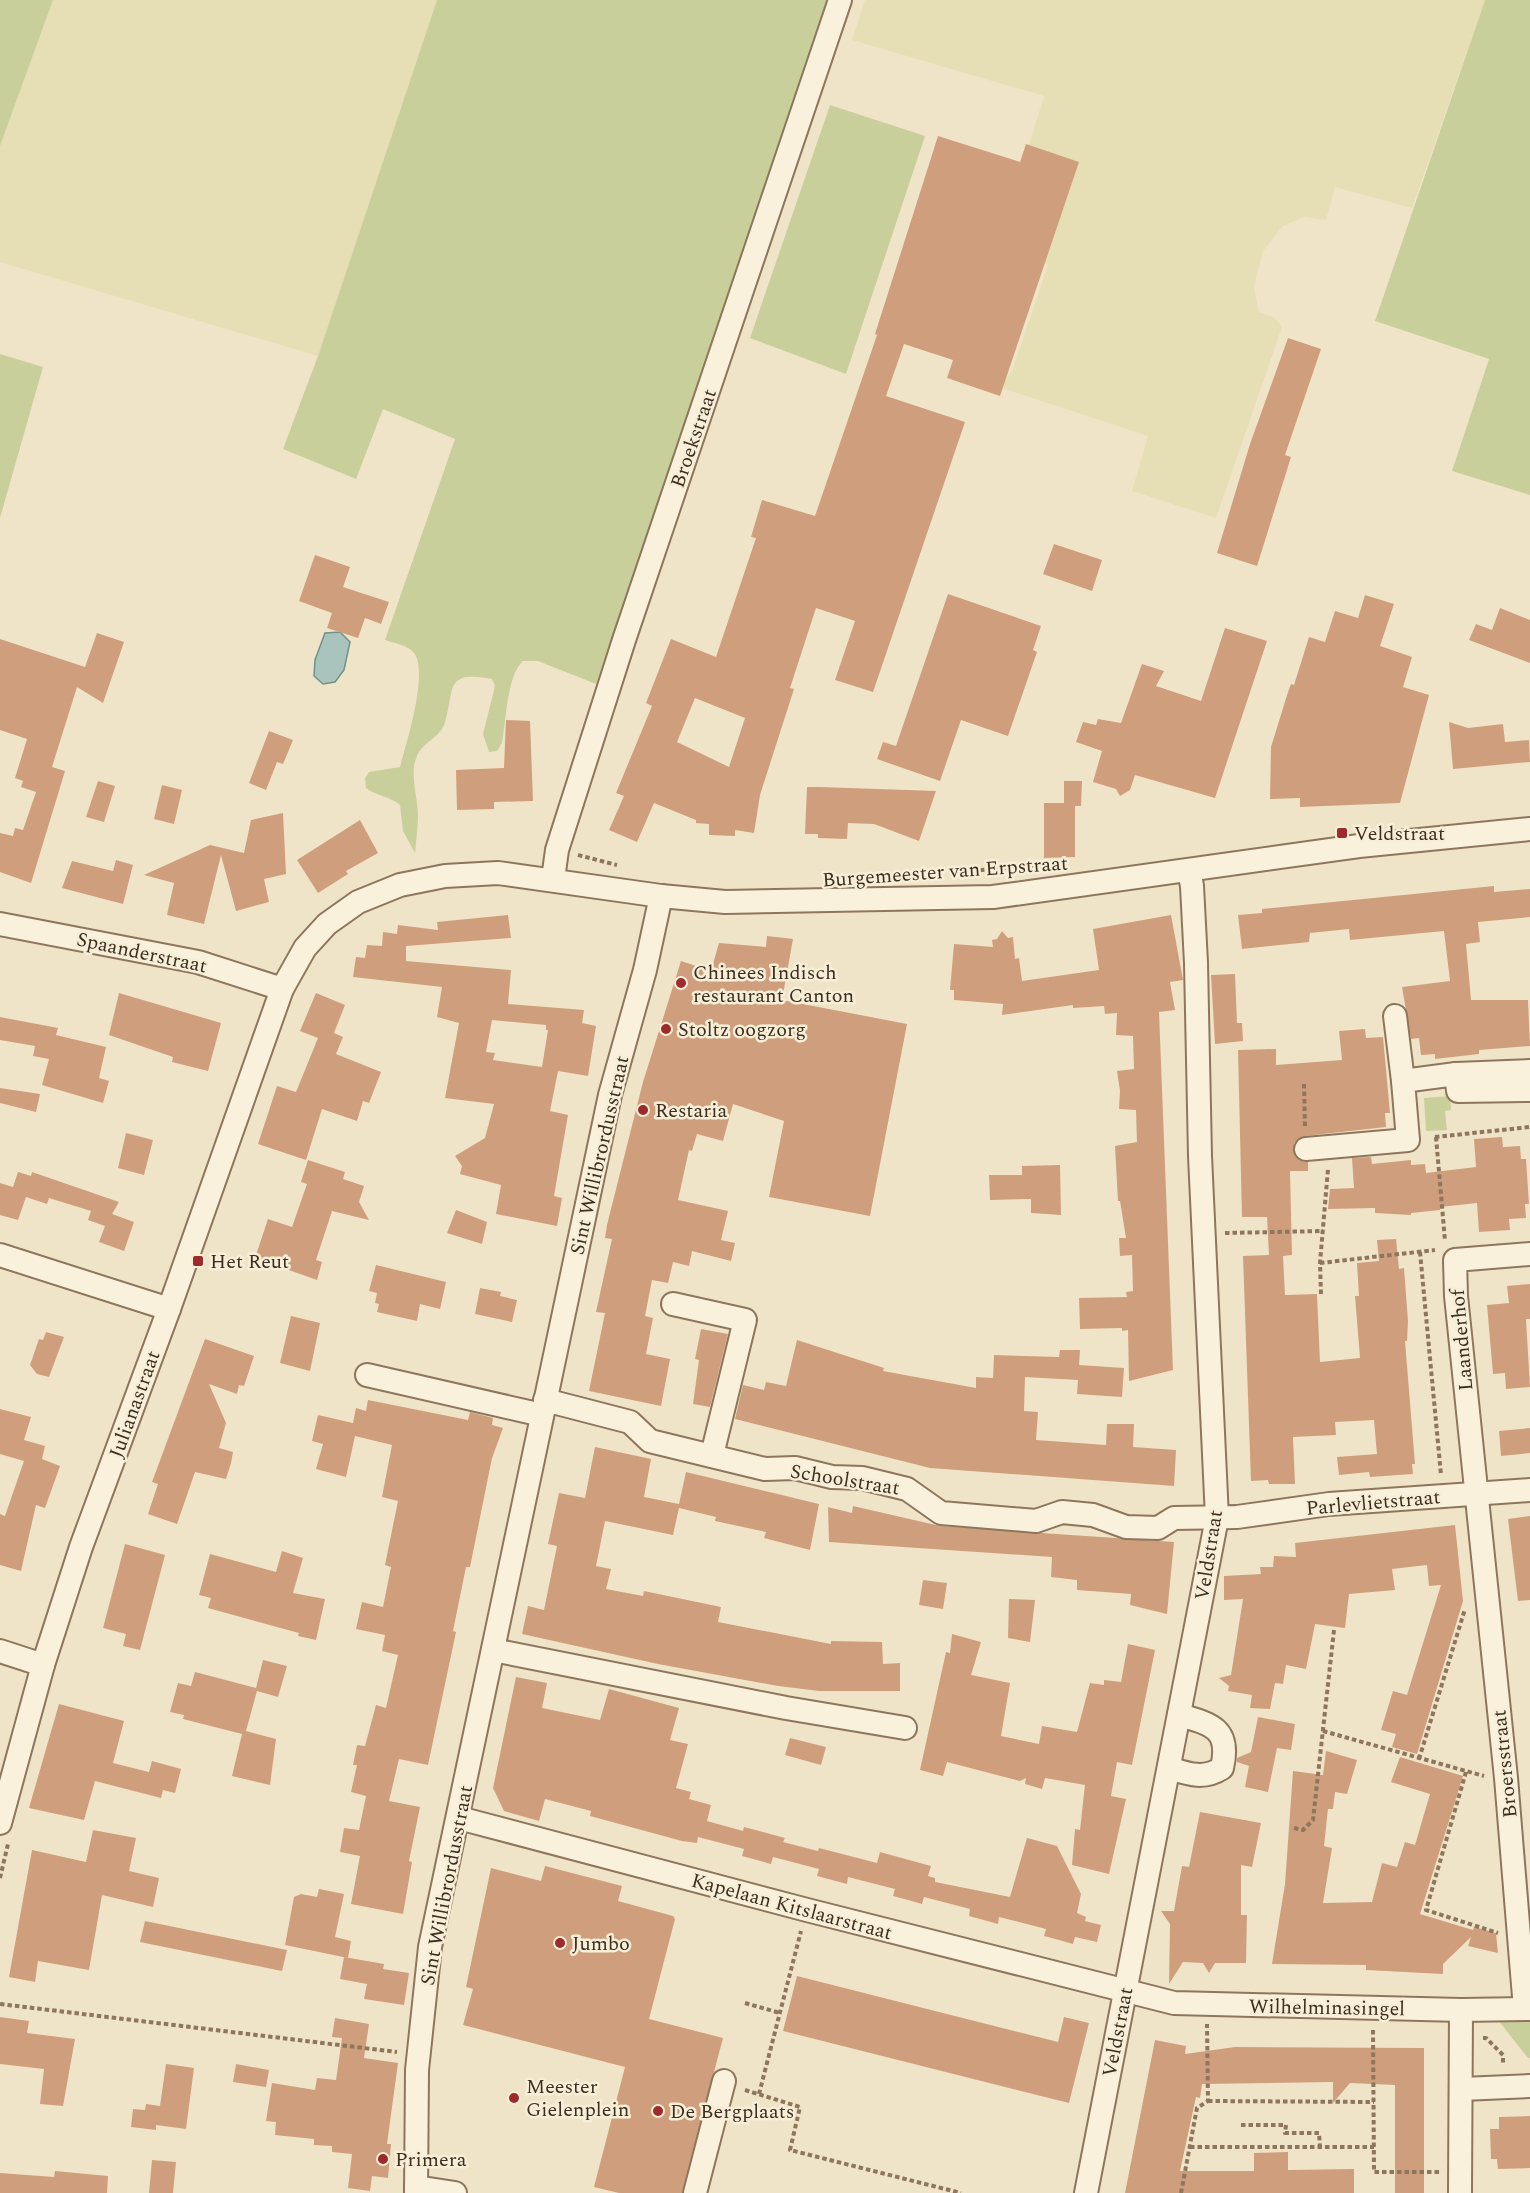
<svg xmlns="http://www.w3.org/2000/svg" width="1530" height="2193" font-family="Spectral,serif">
	<rect width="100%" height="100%" fill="#f0e4c8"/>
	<!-- farmland -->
	<g fill="#e6deb5">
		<path d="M53 0H437L318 356 0 262V146Z"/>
		<path d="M865 0H1485L1412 208 1335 187 1326 220 1304 217 1283 226 1263 251 1254 287 1259 312 1275 318 1282 327 1216 518 1132 491 1148 436 999 387 1012 371 1048 265 998 247 1044 96 852 40Z"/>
	</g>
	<!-- green -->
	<g fill="#c9cf9b">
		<path d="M0 0H53L0 146Z"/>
		<path d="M437 0H830L596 684 538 661H523C507 675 506 721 502 743L497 751 489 752 483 734 495 686 492 679C442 670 456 690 444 725 439 738 423 742 417 756 409 774 418 797 418 816 418 828 416 840 415 853L403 831 400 805C390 796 376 796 366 788L365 778 369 772 400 767C406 744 429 672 414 653 408 645 393 643 385 640L455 439 383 409 356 479 283 449 318 356Z"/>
		<path d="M1485 0H1530V495L1452 471 1489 359 1375 321Z"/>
		<path d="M830 105 925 136 846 374 750 338Z"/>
		<path d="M0 354 43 367 0 518Z"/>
		<path d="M1450 1096 1451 1110 1445 1111 1447 1130 1426 1131 1424 1098Z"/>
		<path d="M1530 2018V2058H1528L1498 2020Z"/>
	</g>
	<!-- water -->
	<path fill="#a9c4bc" stroke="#6f938a" stroke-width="1.5" d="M340 632 350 642 344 670 335 682 323 684 314 676 315 660 325 633Z"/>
	<!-- building -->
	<g fill="#cf9f7d" fill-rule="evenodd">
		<path d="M938 136 1020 162 1026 144 1079 162 1000 396 947 378 953 360 904 344 886 396 965 422 873 692 835 680 855 621 816 608 790 688 794 689 760 795 754 833 735 830V836L709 835V824L696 823V820L654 803 637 842 609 830 624 796 616 793 652 706 646 703 671 639 716 657 756 538 751 537 762 500 815 516 877 335 875 334ZM695 698 745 718 729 767 677 742Z"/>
		<path d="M1288 338 1321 349 1285 455 1291 457 1257 566 1217 553 1250 444Z"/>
		<path d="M1054 544 1102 560 1092 591 1043 574Z"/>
		<path d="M315 555 350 567 343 587 389 602 381 624 365 618 358 638 327 628 332 613 299 601Z"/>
		<path d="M948 594 1041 626 1033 650 1037 652 1008 736 961 720 940 781 877 759 883 742 896 746Z"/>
		<path d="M1365 595 1394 604 1380 646 1412 657 1403 687 1429 695 1400 803 1300 807V798L1270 799 1271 747 1288 692 1291 684 1294 685 1309 637 1325 642 1335 611 1358 618Z"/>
		<path d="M1500 608 1530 620V663L1469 640 1476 624 1492 630Z"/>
		<path d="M1225 628 1267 641 1215 798 1135 775 1130 790 1120 796 1116 789 1093 782 1102 751 1076 742 1083 722 1096 725 1098 719 1121 723 1142 664 1164 671 1156 686 1201 701Z"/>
		<path d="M97 633 124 642 103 703 77 687 52 767 65 771 31 883 0 872V833L13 836 15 828 23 830 36 792 21 787 23 781 15 778 27 739 0 730V639L85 667Z"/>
		<path d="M506 720 530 721 533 801 494 802V809L457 810 456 770 504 768Z"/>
		<path d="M1449 722 1468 728 1503 724 1505 742 1529 740 1530 762 1453 769Z"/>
		<path d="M269 731 293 740 283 764 277 762 266 790 249 783Z"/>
		<path d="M98 781 115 786 104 822 86 817Z"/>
		<path d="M1064 781H1082L1081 806H1075V857L1044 858V803H1064Z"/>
		<path d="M162 785 182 790 174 824 154 819Z"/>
		<path d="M807 787H820L936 791 919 841 874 824 848 823 847 839 818 838V834H805Z"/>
		<path d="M283 813 286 874 264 879 269 902 236 911 221 855 204 924 167 915 174 883 144 875 210 845 244 853 251 820Z"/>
		<path d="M360 820 378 853 346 871 348 874 318 893 297 860Z"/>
		<path d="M116 860 133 865 123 904 62 888 72 861 113 871Z"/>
		<path d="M1494 886V892L1530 889V917L1478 922 1480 942 1466 944 1471 1000H1528L1530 1046 1479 1050V1054L1435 1059V1054L1421 1055 1419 1038 1411 1039 1402 987 1450 981 1444 931 1350 940 1349 929 1310 933 1309 942 1242 949 1238 915 1262 913V909Z"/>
		<path d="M508 915 511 938 406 946V961L511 970 508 1004 584 1010 582 1023 596 1026 588 1076 558 1071 550 1111 568 1115 554 1196 562 1198 557 1226 496 1214 501 1185 460 1174 462 1166 455 1156 485 1138 494 1104 445 1098 459 1023 437 1017 442 987 353 977 356 957 365 958 367 945 382 946 383 932 397 934 398 925 438 930 437 922ZM492 1020 546 1025V1030H548L542 1067 493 1060 495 1053 486 1052Z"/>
		<path d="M1171 915 1183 980 1170 982 1175 1010 1159 1012 1173 1370 1129 1381 1128 1330 1122 1331V1328L1080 1329 1079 1298 1127 1297 1126 1292 1133 1291 1132 1255 1120 1256 1119 1238H1126L1120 1201H1118L1115 1146 1137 1142 1136 1110 1119 1109 1120 1091 1117 1071 1134 1069 1133 1036 1116 1035 1117 1013 1105 1014 1104 1006 1073 1008V1005L1002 1015 1003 1004 954 1000V990H950L954 944 993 947 992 940 997 939 1002 931 1008 938 1013 937 1015 959 1019 958 1022 981 1099 970 1093 929Z"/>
		<path d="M767 936 793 939 782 1000 907 1024 870 1216 769 1197 784 1121 733 1104 723 1141 697 1134 692 1151 689 1150 678 1200 728 1211 721 1240 735 1243 731 1261 692 1251 689 1266 673 1262 668 1283 652 1280 645 1316 653 1318 646 1354 670 1359 661 1406 589 1391 605 1313 596 1312 612 1239 605 1238 607 1225 643 1082 681 961 711 971 719 943 766 947Z"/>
		<path d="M1235 974 1237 1023H1242L1243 1041 1215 1044 1211 975Z"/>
		<path d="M119 993 221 1023 208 1071 172 1062 173 1057 109 1035Z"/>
		<path d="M316 993 345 1005 334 1033 343 1037 336 1054 381 1072 369 1103 363 1101 357 1121 322 1109 306 1160 258 1144 277 1086 296 1092 318 1038 300 1031Z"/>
		<path d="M0 1017 58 1028 56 1035 106 1047 99 1078 109 1081 103 1103 42 1085 49 1059 33 1056 35 1046 0 1040Z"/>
		<path d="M1365 1029 1366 1038 1383 1037 1390 1113H1385L1386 1127 1305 1136 1294 1143 1295 1156 1308 1162V1171H1290L1292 1255 1283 1256 1285 1295 1317 1294 1320 1362 1360 1358 1355 1296H1359L1357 1263 1379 1261 1377 1240 1396 1239 1399 1269 1404 1268 1408 1321 1407 1341H1405L1415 1464H1412L1413 1474 1370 1477 1369 1472 1339 1475 1337 1457 1377 1454 1374 1420 1335 1422 1336 1435 1293 1437 1295 1484H1269L1268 1480 1251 1481 1243 1256 1269 1255 1267 1217H1242L1238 1050 1276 1049V1065L1342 1060 1339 1031Z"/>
		<path d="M0 1088 40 1094 36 1112 0 1103Z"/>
		<path d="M126 1133 153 1140 144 1175 118 1168Z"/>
		<path d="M1502 1137 1503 1147 1520 1146 1521 1159H1526L1529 1204H1525L1526 1218 1509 1219 1510 1230 1479 1232 1477 1203 1440 1207V1210L1411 1213V1215L1375 1213V1208L1328 1209 1330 1189 1354 1188 1352 1158 1371 1157 1372 1164 1411 1160V1165L1425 1164 1426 1173 1476 1167 1474 1139Z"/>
		<path d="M308 1160 345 1172 343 1179 364 1186 359 1202 369 1220 332 1211 316 1260 322 1262 317 1280 255 1258 268 1219 292 1227 307 1184 301 1182Z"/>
		<path d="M1060 1165 1061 1215 1031 1213V1199L990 1200 989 1175H1022V1166Z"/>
		<path d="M18 1172 31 1176 32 1172 119 1202 112 1214 134 1222 124 1251 99 1242 105 1226 88 1220 91 1211 49 1198 47 1204 26 1197 18 1220 0 1215V1183L13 1187Z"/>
		<path d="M456 1210 487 1222 482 1244 447 1233Z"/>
		<path d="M376 1265 446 1282 440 1309 420 1304 417 1321 377 1312 379 1304 375 1303 377 1293 369 1291Z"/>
		<path d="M1530 1284V1319H1526L1530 1387 1506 1389 1505 1373 1493 1374 1487 1305 1509 1303 1507 1286Z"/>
		<path d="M480 1288 501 1292 500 1296 517 1300 512 1322 475 1314Z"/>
		<path d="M291 1316 320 1323 310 1371 280 1363Z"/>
		<path d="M701 1329 728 1334 710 1407 693 1404 699 1360 695 1359Z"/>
		<path d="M46 1332 64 1337 49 1377 37 1374 30 1365 39 1339 43 1340Z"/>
		<path d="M205 1339 254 1356 244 1386 239 1385 237 1394 209 1384 226 1423 219 1448 233 1452 231 1463 226 1479 195 1472 177 1524 148 1514 158 1484 152 1482Z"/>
		<path d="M797 1340 884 1368 883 1371 976 1388V1377L993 1378 994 1355 1059 1357 1060 1350H1080L1079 1365 1124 1368 1122 1397 1077 1394 1078 1380 1025 1377 1024 1411 1038 1412 1036 1440 1106 1445 1107 1424H1134L1133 1447 1176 1450 1174 1486 930 1468 735 1419 743 1385 764 1390 766 1382 786 1386Z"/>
		<path d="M368 1400 468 1420 470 1412 493 1418 492 1425 503 1428 492 1458 470 1567H466L453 1631 456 1632 428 1765 399 1759 389 1801 420 1807 409 1861 412 1862 403 1914 351 1904 360 1856 340 1852 344 1828 359 1830 366 1796 351 1792 357 1765H353L357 1745 365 1746 376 1705 386 1708 398 1655 382 1651 385 1635 356 1629 362 1602 383 1607 391 1567 385 1565 398 1501 382 1497 392 1445 355 1436 346 1477 316 1469 323 1444 312 1441 318 1415 353 1423 356 1408 366 1411Z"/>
		<path d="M0 1409 31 1417 24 1440 45 1446 42 1459 60 1466 45 1508 36 1505 21 1571 0 1565V1514L5 1516 24 1461 0 1454Z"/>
		<path d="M1530 1428V1453L1501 1456 1499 1431Z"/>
		<path d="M595 1447 651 1459 644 1497 679 1504 686 1472 819 1504 810 1550 764 1538 766 1532 715 1521 716 1517 679 1508 673 1535 605 1521 596 1566 611 1569 606 1589 643 1596 644 1591 721 1607 718 1622 831 1644V1641L882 1642 883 1664 900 1663V1691H819L778 1686 658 1664 522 1634 528 1606 544 1610 557 1546 548 1544 559 1493 585 1498Z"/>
		<path d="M853 1506 940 1526 1174 1542 1167 1614 1130 1605 1131 1594 1077 1590V1580L1051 1577 1052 1557 829 1542 828 1507 852 1513Z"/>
		<path d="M1530 1516V1600L1518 1601 1508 1519Z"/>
		<path d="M1455 1525 1463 1601 1417 1754 1392 1747 1396 1734 1381 1730 1393 1691 1407 1695 1441 1585 1429 1586 1427 1565 1392 1569 1395 1590 1349 1594 1345 1628 1315 1624 1306 1669 1286 1665 1283 1684 1275 1683 1270 1709 1250 1708 1252 1695 1228 1691 1229 1686 1219 1678 1231 1675 1243 1599 1224 1600V1576L1261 1574 1260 1567H1273L1274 1556 1296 1557 1295 1543Z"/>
		<path d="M125 1544 165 1555 140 1650 123 1646 126 1634 103 1628Z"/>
		<path d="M282 1551 303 1558 293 1593 325 1599 316 1640 298 1636 299 1633 208 1608 211 1598 199 1595 210 1554 276 1572Z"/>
		<path d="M923 1580 947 1583 943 1609 919 1605Z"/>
		<path d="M1009 1599 1035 1600 1030 1642 1008 1638Z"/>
		<path d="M952 1634 981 1642 971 1675 1010 1683 1001 1736 1039 1744 1042 1726 1077 1732 1090 1683 1104 1685V1680L1121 1682 1128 1644 1155 1650 1132 1765 1117 1762 1111 1796 1126 1799 1109 1874 1072 1865 1075 1829 1080 1830 1085 1785 1045 1778 1042 1789 1025 1784 1026 1778 1020 1781 947 1762 943 1776 920 1770 946 1652 950 1653Z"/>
		<path d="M263 1660 287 1666 278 1697 257 1691 246 1731 276 1739 270 1785 232 1776 242 1734 183 1719 184 1715 170 1712 178 1683 191 1686 195 1672 256 1688Z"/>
		<path d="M516 1677 547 1683 542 1708 600 1720 609 1689 679 1708 670 1740 688 1744 676 1788 691 1792 689 1799 711 1805 707 1821 743 1831 744 1827 785 1838 783 1842 818 1851 819 1848 877 1863 880 1852 931 1866 928 1876 935 1878V1882L1010 1897 1027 1838 1057 1846 1081 1894 1077 1913 1086 1917 1085 1921 1101 1925 1097 1942 1075 1937 1073 1944 1059 1940 1044 1936 1046 1929 999 1917 998 1924 969 1916 970 1909 924 1897 922 1904 908 1900 893 1896 895 1889 848 1877 847 1884 817 1876 819 1869 773 1857 771 1864 757 1860 742 1856 744 1849 698 1837 697 1843 682 1841 590 1816 591 1811 545 1799 539 1821 504 1811 493 1788Z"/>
		<path d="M59 1704 124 1721 113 1763 149 1772 152 1761 181 1769 175 1793 163 1790 161 1798 95 1781 84 1820 29 1808Z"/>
		<path d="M1258 1717 1295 1724 1291 1750 1277 1748 1268 1792 1245 1787 1249 1766 1237 1762V1758L1251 1752Z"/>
		<path d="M790 1738 826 1747 821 1765 785 1755Z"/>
		<path d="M1326 1751 1357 1760 1347 1794 1335 1792 1333 1809H1328L1324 1846 1332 1848 1323 1903 1372 1902 1382 1863 1397 1867 1405 1842 1415 1845 1430 1794 1391 1782 1400 1757 1463 1776 1420 1914 1473 1930 1474 1927 1496 1933 1498 1953 1468 1946 1471 1937 1443 1964V1974L1366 1970V1965L1272 1964 1285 1884 1293 1771 1323 1775Z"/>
		<path d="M1200 1812 1261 1823 1252 1867 1241 1865V1915H1247L1246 1963H1215L1209 1973 1203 1963 1183 1962 1169 1984 1170 1924 1161 1911H1174L1182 1866 1189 1867Z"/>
		<path d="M93 1830 136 1838 129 1871 159 1878 153 1907 102 1895 89 1970 38 1961 35 1982 9 1977 32 1850 86 1862Z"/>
		<path d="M545 1866 622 1886 618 1901 673 1916 675 1919 649 2019 723 2038 682 2193H619L594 2187 625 2067 463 2025 473 1989 466 1987 491 1868 541 1881Z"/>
		<path d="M319 1889 344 1894 335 1937 351 1941 348 1958 285 1945 294 1897 301 1894 317 1897Z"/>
		<path d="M145 1921 287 1950 282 1971 140 1942Z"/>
		<path d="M344 1957 384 1964 383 1969 409 1973 404 2005 364 1999 367 1984 340 1979Z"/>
		<path d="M797 1976 1058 2042 1064 2017 1089 2023 1069 2103 783 2031Z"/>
		<path d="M0 2017 29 2021 27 2033 75 2039 63 2106 40 2104 44 2069 0 2064Z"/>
		<path d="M335 2018 369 2024 364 2058 398 2063 387 2144H391L388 2178 372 2176 370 2191 348 2188 352 2154 332 2152V2146L314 2145V2139L275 2135 276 2122 266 2121 272 2083 315 2090 317 2078 336 2080 342 2038 332 2037Z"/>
		<path d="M1155 2040 1186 2046 1185 2054 1235 2047 1424 2048V2193H1395V2085L1350 2083 1333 2103V2082L1202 2084 1200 2098 1196 2097 1180 2171H1254V2153L1288 2152V2170L1354 2169V2193H1125Z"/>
		<path d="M166 2064 194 2068 186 2129 156 2125V2130L131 2127 133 2109 145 2110 146 2104 160 2106Z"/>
		<path d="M236 2064 269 2070 266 2087 233 2082Z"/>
		<path d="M1530 2116V2168L1498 2169 1497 2159H1491L1490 2129H1499V2117Z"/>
		<path d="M152 2160 176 2162 173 2193H149Z"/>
		<path d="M55 2171 108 2176 107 2193H0V2173L54 2177Z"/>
	</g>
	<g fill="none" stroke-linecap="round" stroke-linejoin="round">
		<defs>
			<g id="minor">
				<path d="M553 879 557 850 624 640 840 0"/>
				<path d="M0 924 198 962 282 989"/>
				<path d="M1395 1016 1403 1081"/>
				<path d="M1456 1074 1458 1091 1530 1090"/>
				<path d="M1306 1149 1408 1140 1403 1081 1456 1074 1530 1071"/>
				<path d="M0 1255 169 1309"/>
				<path d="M673 1304 745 1320 712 1455"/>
				<path d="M367 1375 542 1415"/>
				<path d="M545 1400 630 1422 650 1441 765 1469 795 1468 832 1477 862 1478 907 1489 941 1513 1036 1521 1062 1512 1093 1515 1126 1527 1158 1528 1174 1518 1237 1517 1329 1504 1530 1490"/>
				<path d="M493 1650 786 1708 905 1728"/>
				<path d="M0 1651 43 1665"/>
				<path d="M1169 1768C1188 1774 1204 1780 1222 1768 1231 1729 1212 1724 1179 1715"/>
				<path d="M459 1818 807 1910 1174 2003 1461 2010 1530 2009"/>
				<path d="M0 1823 43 1665 81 1547 169 1309 282 989 305 948 327 924 358 902 400 885 445 876 498 873 661 896 725 902 993 897 1359 846 1530 829"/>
				<path d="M1525 2009 1506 1778 1456 1296 1455 1260 1530 1254"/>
				<path d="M1462 2089 1530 2086"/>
				<path d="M416 2187 455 2193"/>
				<path d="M416 2193 417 2070 430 1947 610 1095 645 970 661 896"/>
				<path d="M695 2193 724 2081"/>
				<path d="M1086 2193 1217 1518 1200 1156 1196 963 1192 886 1189 871"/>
				<path d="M1460 2193 1461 2010"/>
			</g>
		</defs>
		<!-- minor casing -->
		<use href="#minor" stroke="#8d765c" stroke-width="26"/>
		<!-- path -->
		<g stroke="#8d765c" stroke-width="4" stroke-dasharray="4.5 3" stroke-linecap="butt">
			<path d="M578 855 617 865"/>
			<path d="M950 873 1059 863"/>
			<path d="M1304 1084 1305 1127"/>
			<path d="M1435 1137 1530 1127"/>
			<path d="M1436 1137 1445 1241"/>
			<path d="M1225 1233 1323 1231"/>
			<path d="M1420 1252 1441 1475"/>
			<path d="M1320 1263 1435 1250"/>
			<path d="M1321 1294 1320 1263 1328 1169"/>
			<path d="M1323 1731 1484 1776"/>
			<path d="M1419 1759 1465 1609"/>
			<path d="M1466 1772 1426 1910 1498 1933"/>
			<path d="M1294 1828 1303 1830 1313 1820 1334 1630"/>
			<path d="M0 1878 8 1844"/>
			<path d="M745 2003 780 2013"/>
			<path d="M0 2004 397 2052"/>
			<path d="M1373 2030 1374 2172H1440"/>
			<path d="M1483 2038H1486L1503 2055V2065"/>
			<path d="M745 2090 800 2107 790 2150 961 2193"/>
			<path d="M759 2094 801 1931"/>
			<path d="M1208 2101 1374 2102"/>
			<path d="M1241 2125H1286L1285 2133H1319L1320 2147"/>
			<path d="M1190 2147H1374"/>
			<path d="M1181 2193 1197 2108 1208 2101 1207 2024"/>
		</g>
		<!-- minor -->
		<use href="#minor" stroke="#faf1dc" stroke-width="22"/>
	</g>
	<!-- markers -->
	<g fill="#9e2a2b" stroke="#f7eed8" stroke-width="2">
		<rect x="1336" y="827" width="12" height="12" rx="3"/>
		<circle cx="681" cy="983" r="6"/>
		<circle cx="666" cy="1029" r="6"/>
		<circle cx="643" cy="1110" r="6"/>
		<rect x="192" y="1255" width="12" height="12" rx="3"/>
		<circle cx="560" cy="1943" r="6"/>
		<circle cx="514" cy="2098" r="6"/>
		<circle cx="658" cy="2111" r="6"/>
		<circle cx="383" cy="2159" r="6"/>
	</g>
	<g text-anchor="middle" stroke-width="5" stroke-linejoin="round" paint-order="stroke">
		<!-- street labels -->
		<g font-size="20" fill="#3d2e20" stroke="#f7eed8">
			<text transform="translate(693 438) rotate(-71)" y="7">Broekstraat</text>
			<text transform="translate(945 871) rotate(-4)" y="7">Burgemeester van Erpstraat</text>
			<text transform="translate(142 952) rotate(12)" y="7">Spaanderstraat</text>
			<text transform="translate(599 1155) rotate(-77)" y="7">Sint Willibrordusstraat</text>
			<text transform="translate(1461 1340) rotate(-95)" y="7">Laanderhof</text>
			<text transform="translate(134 1404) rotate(-70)" y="7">Julianastraat</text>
			<text transform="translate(845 1479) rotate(9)" y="7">Schoolstraat</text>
			<text transform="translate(1373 1502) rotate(-5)" y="7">Parlevlietstraat</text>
			<text transform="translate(1208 1555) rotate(-81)" y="7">Veldstraat</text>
			<text transform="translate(1504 1764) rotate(-96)" y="7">Broersstraat</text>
			<text transform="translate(446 1885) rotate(-79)" y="7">Sint Willibrordusstraat</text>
			<text transform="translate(792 1906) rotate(15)" y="7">Kapelaan Kitslaarstraat</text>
			<text transform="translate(1327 2007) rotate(1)" y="7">Wilhelminasingel</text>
			<text transform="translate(1117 2032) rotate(-79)" y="7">Veldstraat</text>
		</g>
		<!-- poi labels -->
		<g font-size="20" fill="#3d2e20" stroke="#f7eed8" text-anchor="start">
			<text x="1354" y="840">Veldstraat</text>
			<text x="693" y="979">Chinees Indisch<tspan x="693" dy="23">restaurant Canton</tspan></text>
			<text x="678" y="1036">Stoltz oogzorg</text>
			<text x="655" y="1117">Restaria</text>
			<text x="210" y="1268">Het Reut</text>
			<text x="572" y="1950">Jumbo</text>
			<text x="526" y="2093">Meester<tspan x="526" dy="23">Gielenplein</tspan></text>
			<text x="670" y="2118">De Bergplaats</text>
			<text x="395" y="2166">Primera</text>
		</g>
	</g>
</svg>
